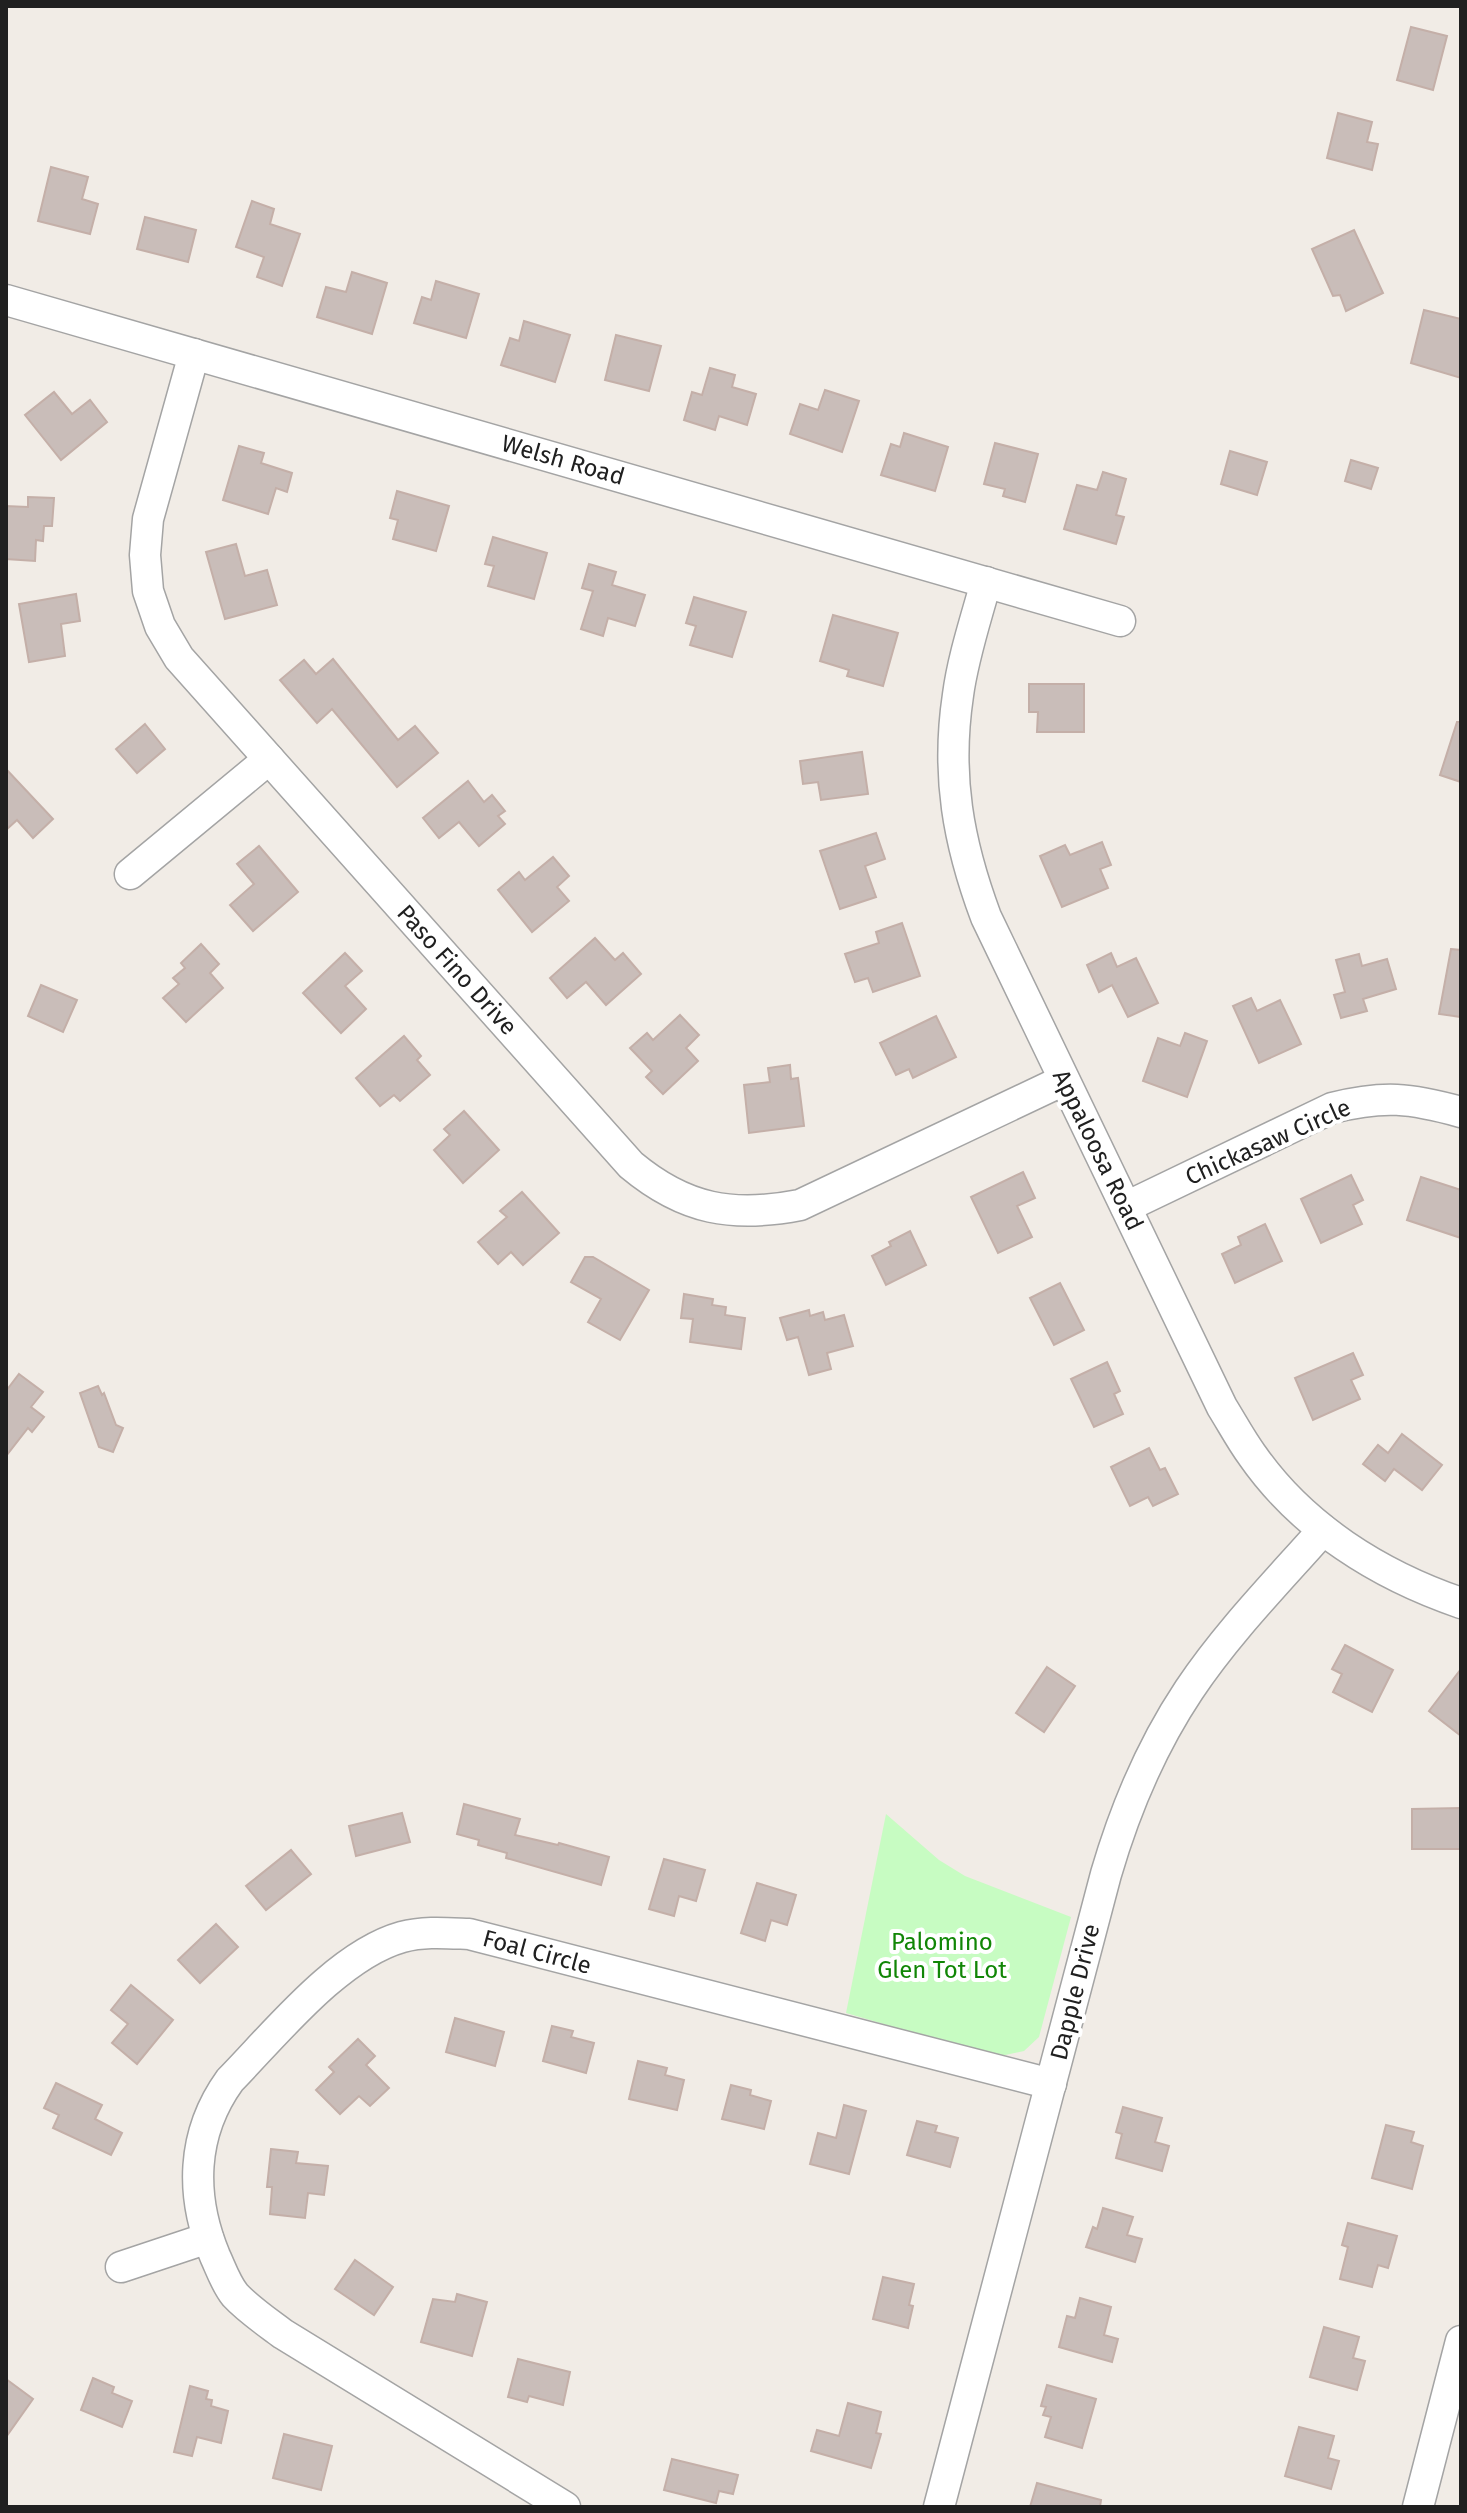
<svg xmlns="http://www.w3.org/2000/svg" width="1467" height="2513" font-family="'Fira Sans',sans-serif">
	<rect width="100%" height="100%" fill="#f1ece6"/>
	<!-- park -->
	<path fill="#c7fcc2" d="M886 1814 939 1860 965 1876 1071 1917 1039 2037 1024 2051 996 2057 846 2013Z"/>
	<!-- building -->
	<g fill="#c9bdb9" stroke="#c4afa8" stroke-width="2">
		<path d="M1411 27 1447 36 1433 90 1397 80Z"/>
		<path d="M1338 113 1372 122 1367 142 1378 144 1372 170 1327 158Z"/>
		<path d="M51 167 88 177 82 199 98 204 90 234 38 221Z"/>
		<path d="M252 201 274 209 270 224 300 234 282 286 257 277 264 257 236 247Z"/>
		<path d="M145 217 196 230 188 262 137 249Z"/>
		<path d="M1354 230 1383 293 1346 311 1340 295 1333 296 1312 249Z"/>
		<path d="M352 272 387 283 372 334 317 317 326 287 346 292Z"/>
		<path d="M436 281 479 294 466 338 414 323 422 297 431 300Z"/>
		<path d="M1424 310 1461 319V378L1411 363Z"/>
		<path d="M524 321 570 335 555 382 501 365 510 338 519 341Z"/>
		<path d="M616 335 661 346 649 391 605 380Z"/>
		<path d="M710 368 735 375 732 387 756 394 747 425 719 416 715 430 684 420 692 392 702 395Z"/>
		<path d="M825 390 859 401 842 452 790 434 800 404 818 410Z"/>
		<path d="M54 392 72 414 90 400 107 422 61 460 25 415Z"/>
		<path d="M904 433 948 447 935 491 881 475 891 444 900 447Z"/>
		<path d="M995 443 1038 454 1025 502 1003 496 1005 489 984 484Z"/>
		<path d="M239 446 264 453 261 463 292 473 287 492 276 488 268 514 223 500Z"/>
		<path d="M1230 451 1267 462 1257 495 1221 484Z"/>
		<path d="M1351 460 1378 468 1371 489 1345 481Z"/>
		<path d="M1103 472 1126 479 1116 515 1124 517 1116 544 1064 529 1077 485 1097 490Z"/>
		<path d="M397 491 449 506 436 551 393 539 398 520 390 518Z"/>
		<path d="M28 497 54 498 52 526H44L43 541 36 540 35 561 6 559V506L28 507Z"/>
		<path d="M493 537 547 553 534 599 488 586 494 566 485 564Z"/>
		<path d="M236 544 245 576 267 570 277 605 225 619 206 552Z"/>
		<path d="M589 564 616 572 612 585 645 595 635 626 608 618 603 636 581 629 593 591 582 588Z"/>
		<path d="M76 594 80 621 61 624 65 656 29 662 19 604Z"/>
		<path d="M694 597 746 612 732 657 690 645 696 626 686 623Z"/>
		<path d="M833 615 898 633 883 686 847 676 849 670 820 661Z"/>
		<path d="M333 659 398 740 415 726 438 753 397 787 332 709 317 723 280 680 304 660 316 674Z"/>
		<path d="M1029 684H1084V732H1037L1038 712H1029Z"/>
		<path d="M1457 722H1461V782L1440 775Z"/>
		<path d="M145 724 165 749 137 773 116 749Z"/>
		<path d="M862 752 868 794 821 800 818 782 803 784 800 761Z"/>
		<path d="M6 769 53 819 33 838 17 820 6 830Z"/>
		<path d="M468 781 484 802 492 795 505 811 498 816 505 824 479 846 459 822 439 838 423 818Z"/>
		<path d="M876 833 885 859 865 866 876 897 840 909 820 851Z"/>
		<path d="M1102 842 1111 865 1100 869 1108 888 1062 907 1040 856 1065 845 1070 855Z"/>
		<path d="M259 846 298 892 253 931 230 905 254 884 237 864Z"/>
		<path d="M553 857 569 876 557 887 569 901 532 932 498 890 519 872 525 880Z"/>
		<path d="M902 923 920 976 873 992 868 978 855 982 845 954 879 943 876 932Z"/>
		<path d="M595 938 615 960 623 953 641 974 606 1005 586 982 567 998 550 978Z"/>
		<path d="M201 944 219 964 210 973 223 988 186 1022 163 998 179 984 173 978 185 968 181 963Z"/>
		<path d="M1451 949 1461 950V1017L1439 1014Z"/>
		<path d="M345 953 362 971 345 986 366 1009 341 1033 303 993Z"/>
		<path d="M1111 953 1117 967 1136 958 1158 1003 1128 1017 1112 985 1099 992 1087 965Z"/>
		<path d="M1359 954 1362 966 1387 959 1396 989 1363 999 1367 1011 1341 1018 1334 995 1345 992 1336 960Z"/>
		<path d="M41 985 77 1000 63 1032 28 1016Z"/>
		<path d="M1251 998 1257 1011 1280 1000 1301 1044 1259 1063 1233 1006Z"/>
		<path d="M680 1015 699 1035 686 1048 698 1061 663 1094 646 1077 652 1071 630 1048 647 1033 653 1040Z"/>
		<path d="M936 1016 956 1057 913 1078 909 1069 896 1075 880 1043Z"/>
		<path d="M1185 1033 1207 1041 1187 1097 1143 1081 1158 1038 1180 1046Z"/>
		<path d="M404 1036 421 1056 417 1060 430 1075 400 1101 394 1095 380 1106 356 1078Z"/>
		<path d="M790 1065 791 1079 798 1078 804 1126 749 1133 744 1085 770 1082 768 1068Z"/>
		<path d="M464 1111 499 1150 463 1183 434 1150 450 1135 444 1129Z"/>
		<path d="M1023 1172 1035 1198 1017 1206 1032 1237 998 1253 971 1197Z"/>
		<path d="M1351 1175 1363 1200 1353 1205 1362 1224 1321 1243 1301 1199Z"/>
		<path d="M1421 1177 1461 1190V1238L1407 1220Z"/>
		<path d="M522 1192 559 1233 523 1265 511 1252 498 1264 478 1242 507 1217 500 1211Z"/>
		<path d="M1265 1224 1282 1261 1235 1283 1222 1254 1241 1245 1238 1237Z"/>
		<path d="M910 1231 926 1265 886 1285 872 1256 891 1246 889 1242Z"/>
		<path d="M585 1257H593L649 1290 620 1340 588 1322 601 1299 571 1282Z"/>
		<path d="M1060 1283 1084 1330 1054 1345 1030 1298Z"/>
		<path d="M684 1294 713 1299 712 1305 726 1307 725 1315 745 1318 741 1349 690 1342 693 1319 681 1318Z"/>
		<path d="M809 1310 810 1316 823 1312 825 1320 844 1315 853 1346 827 1353 831 1369 809 1375 798 1337 787 1340 780 1318Z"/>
		<path d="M1353 1353 1363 1375 1351 1380 1360 1399 1313 1420 1295 1378Z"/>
		<path d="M1107 1362 1120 1391 1114 1394 1123 1414 1094 1427 1071 1379Z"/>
		<path d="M19 1374 43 1392 31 1407 44 1417 32 1432 28 1428 6 1456V1391Z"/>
		<path d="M98 1386 102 1395 104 1393 116 1425 123 1428 113 1452 99 1447 80 1393Z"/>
		<path d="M1402 1434 1442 1465 1422 1490 1394 1469 1385 1481 1363 1464 1378 1445 1388 1453Z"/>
		<path d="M1149 1448 1160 1470 1165 1468 1178 1494 1153 1506 1148 1497 1130 1506 1111 1467Z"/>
		<path d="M1345 1645 1393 1670 1372 1712 1333 1692 1342 1674 1332 1669Z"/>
		<path d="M1047 1667 1075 1686 1044 1732 1016 1713Z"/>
		<path d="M1461 1669V1736L1429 1711Z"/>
		<path d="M464 1804 520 1819 515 1835 558 1845 559 1843 609 1857 601 1885 506 1858 507 1853 478 1845 479 1840 457 1834Z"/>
		<path d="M1461 1808V1849H1412V1809Z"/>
		<path d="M402 1813 410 1842 356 1856 349 1826Z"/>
		<path d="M291 1850 311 1874 266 1910 246 1886Z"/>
		<path d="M664 1859 705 1870 696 1901 679 1896 674 1916 649 1909Z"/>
		<path d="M757 1883 796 1895 787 1925 771 1920 765 1941 741 1933Z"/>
		<path d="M216 1924 238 1947 200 1983 178 1960Z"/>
		<path d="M131 1985 173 2020 137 2064 112 2043 128 2024 111 2010Z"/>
		<path d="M455 2018 504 2032 495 2066 446 2052Z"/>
		<path d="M552 2026 573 2031 571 2037 594 2043 586 2073 543 2061Z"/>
		<path d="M358 2039 375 2056 366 2065 389 2088 370 2106 359 2096 340 2114 316 2090 334 2072 329 2067Z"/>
		<path d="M638 2061 667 2068 665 2075 684 2080 677 2110 629 2099Z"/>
		<path d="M56 2083 102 2105 95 2119 122 2133 111 2155 53 2128 59 2115 44 2108Z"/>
		<path d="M731 2085 751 2090 750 2095 771 2101 764 2129 722 2119Z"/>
		<path d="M844 2105 866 2111 849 2174 810 2164 818 2133 836 2138Z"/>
		<path d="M1123 2107 1162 2118 1155 2142 1169 2146 1162 2171 1116 2158 1122 2134 1116 2132Z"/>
		<path d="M917 2121 937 2126 935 2132 958 2138 950 2167 907 2155Z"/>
		<path d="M1386 2125 1414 2132 1411 2142 1423 2146 1412 2189 1372 2178Z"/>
		<path d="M271 2149 298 2152 296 2163 328 2166 324 2195 308 2193 305 2218 270 2214 272 2187H267Z"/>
		<path d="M1103 2208 1133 2217 1127 2235 1142 2239 1135 2262 1086 2247 1093 2227 1097 2229Z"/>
		<path d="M1348 2223 1397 2236 1388 2268 1378 2265 1372 2287 1340 2279 1348 2247 1342 2245Z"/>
		<path d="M355 2260 393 2287 374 2315 335 2289Z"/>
		<path d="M883 2277 914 2284 909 2305 913 2306 908 2328 873 2319Z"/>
		<path d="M457 2294 487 2302 472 2356 421 2342 433 2299 455 2302Z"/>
		<path d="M1080 2298 1111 2307 1104 2335 1118 2339 1112 2362 1059 2347 1067 2316 1075 2318Z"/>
		<path d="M1324 2327 1359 2337 1353 2358 1365 2361 1357 2390 1310 2377Z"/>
		<path d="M518 2359 570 2372 563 2405 529 2396 527 2402 508 2397Z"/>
		<path d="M93 2378 114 2387 112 2393 132 2401 122 2427 81 2410Z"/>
		<path d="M6 2379 33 2399 6 2437Z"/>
		<path d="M1047 2385 1096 2399 1082 2448 1045 2437 1051 2417 1043 2415 1046 2407 1041 2406Z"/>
		<path d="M190 2386 208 2391 206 2399 212 2400 211 2406 228 2411 221 2443 197 2437 192 2456 174 2452Z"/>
		<path d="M848 2403 881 2412 876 2433 881 2434 871 2468 811 2451 817 2430 839 2436Z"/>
		<path d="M1299 2427 1334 2436 1328 2458 1339 2461 1331 2489 1285 2476Z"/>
		<path d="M284 2434 332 2446 321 2490 273 2478Z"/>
		<path d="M672 2459 738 2475 733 2494 719 2491 716 2503 664 2490Z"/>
		<path d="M1037 2483 1101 2500 1100 2507H1030Z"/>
	</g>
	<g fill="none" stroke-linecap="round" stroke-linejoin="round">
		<defs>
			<g id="minor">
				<path d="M6 300 1120 621"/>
				<path d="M194 354 148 519 145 555 148 591 160 626 179 658 631 1165C685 1210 733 1218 800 1205L1064 1080"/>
				<path d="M986 582C976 619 963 657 958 695 946 775 958 842 986 917L1222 1407C1232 1423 1241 1440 1252 1455 1302 1527 1379 1575 1461 1603"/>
				<path d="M130 874 269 759"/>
				<path d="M1126 1207 1332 1108C1384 1095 1410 1098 1461 1112"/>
				<path d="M121 2267 208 2238"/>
				<path d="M565 2507 283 2334C267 2322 249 2310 235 2295 226 2284 221 2269 215 2256 190 2196 191 2134 230 2080 276 2033 338 1955 402 1937 424 1931 446 1933 469 1934L1051 2084"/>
				<path d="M939 2507 1106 1874C1125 1809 1151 1747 1189 1690 1227 1633 1277 1582 1323 1530"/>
				<path d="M1418 2507 1461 2341"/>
			</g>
		</defs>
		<!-- minor casing -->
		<use href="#minor" stroke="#a4a4a4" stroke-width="33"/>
		<!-- minor -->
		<use href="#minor" stroke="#fff" stroke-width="30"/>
	</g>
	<g text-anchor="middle" stroke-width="8" stroke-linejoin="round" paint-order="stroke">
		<!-- street labels -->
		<g font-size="24" fill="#202020" stroke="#fff">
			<text transform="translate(563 460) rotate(16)" y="8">Welsh Road</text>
			<text transform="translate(457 970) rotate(48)" y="8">Paso Fino Drive</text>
			<text transform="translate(1268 1142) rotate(-24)" y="8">Chickasaw Circle</text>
			<text transform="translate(1098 1150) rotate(64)" y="8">Appaloosa Road</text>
			<text transform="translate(537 1952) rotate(15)" y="8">Foal Circle</text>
			<text transform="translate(1075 1992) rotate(-76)" y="8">Dapple Drive</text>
		</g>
		<!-- park labels -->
		<g font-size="24" fill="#118606" stroke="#fff">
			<text x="942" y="1950">Palomino<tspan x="942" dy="28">Glen Tot Lot</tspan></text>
		</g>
	</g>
	<!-- border -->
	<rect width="1467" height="2513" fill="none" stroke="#202020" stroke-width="16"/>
</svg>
